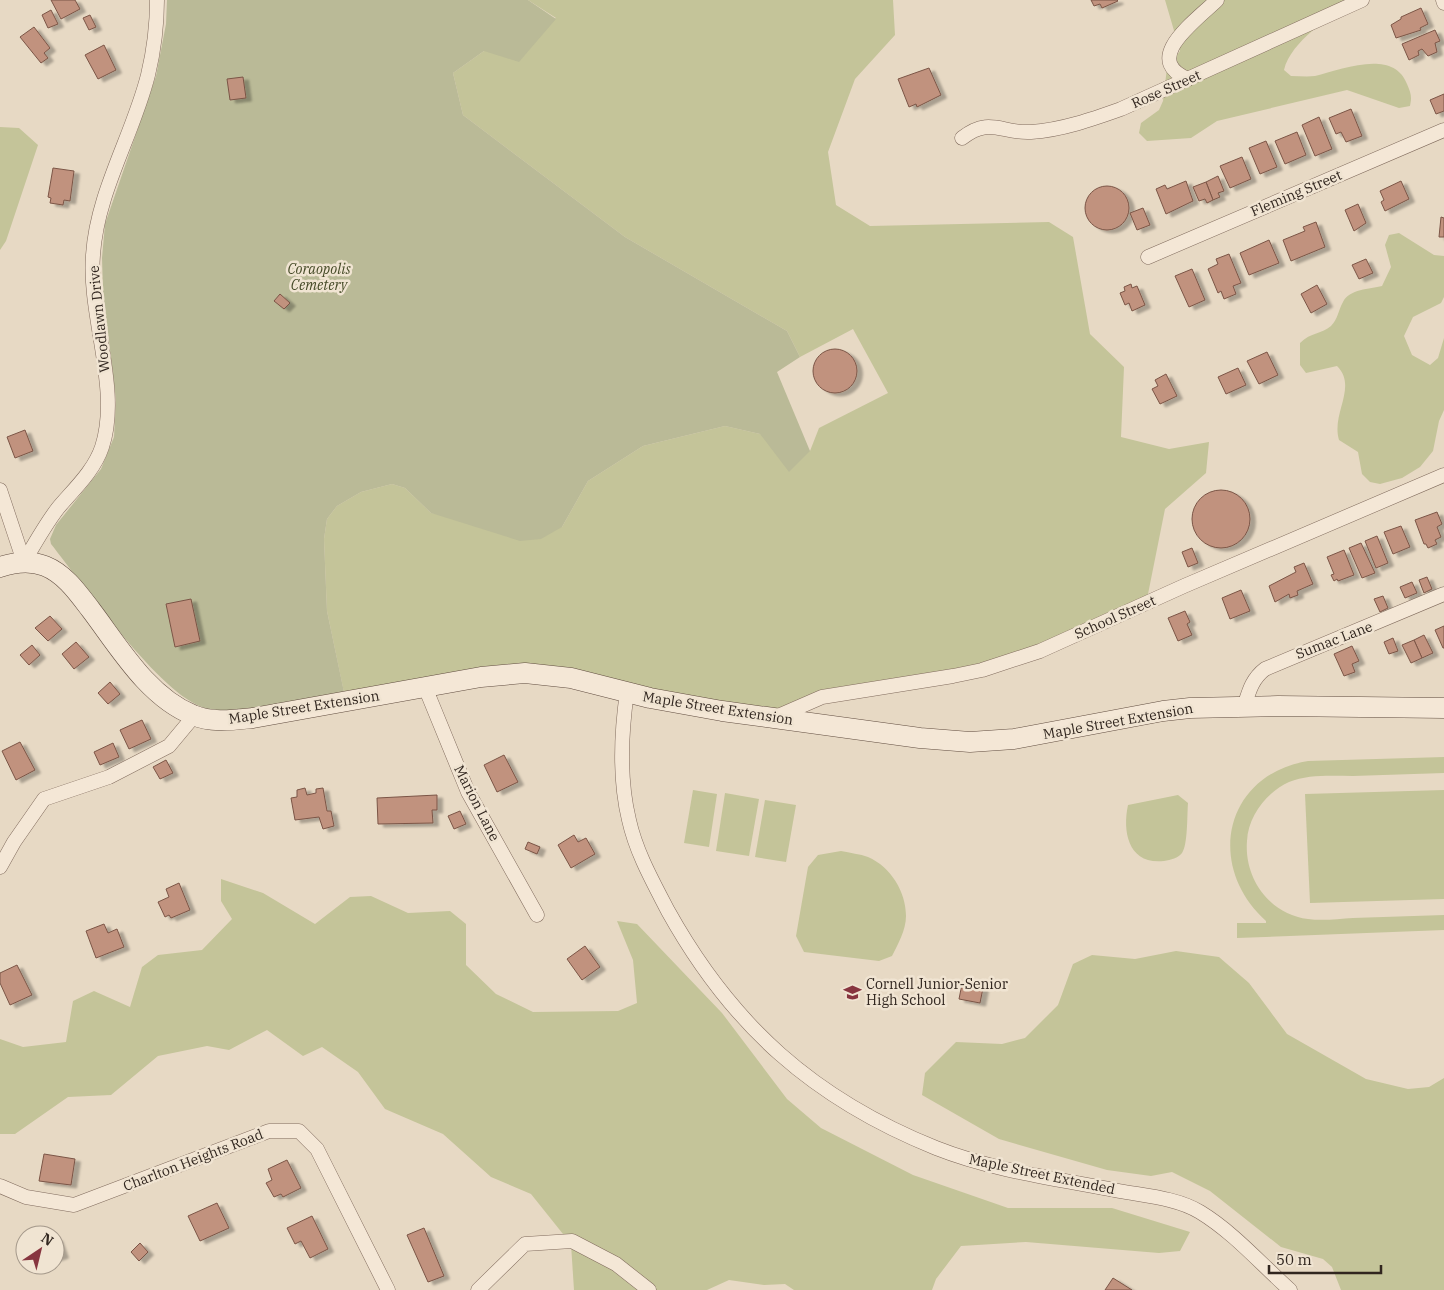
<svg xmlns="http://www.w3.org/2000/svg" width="1444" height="1290" font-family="'IBM Plex Serif',serif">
	<defs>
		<filter id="shadow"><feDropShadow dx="5.5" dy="3" stdDeviation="1" flood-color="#0004"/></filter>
	</defs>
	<rect width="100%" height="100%" fill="#e7d9c4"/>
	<!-- green -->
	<g fill="#c4c499">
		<path d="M528 0H893L895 35 855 79 828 152 836 205 870 226 1049 222 1073 237 1090 334 1124 367 1121 437 1169 449 1209 442 1206 473 1165 509 1146 604 1040 651 843 693 774 718 543 674 346 702 327 611 324 539 327 519 337 506 361 492 392 484 405 488 431 513 562 527 588 481 643 446 725 426 760 434 810 451 819 428 888 393 853 329 800 357 787 331 625 237 463 115 453 73 484 51 556 18Z"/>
		<path d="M1165 0H1354C1331 16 1291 41 1284 70L1291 76C1299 76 1307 77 1315 76 1341 70 1393 48 1407 84 1411 93 1412 97 1410 106L1399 108 1347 90 1217 121 1191 138 1147 141 1139 133 1141 123 1159 110 1163 101 1167 68 1180 51Z"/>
		<path d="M0 127 19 128 38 145 6 241 0 250Z"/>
		<path d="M1399 233 1434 255 1444 256V297L1441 303 1413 317 1404 336 1412 355 1430 365 1438 358 1444 338V410L1439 421 1433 451 1420 467 1402 478 1380 484 1370 482 1362 474 1358 452 1339 440C1331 413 1358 387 1337 366L1306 373 1300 365V343C1311 332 1322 334 1331 326 1338 319 1338 311 1343 302 1349 289 1370 289 1382 286L1391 267 1385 245 1389 235Z"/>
		<path d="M1444 757V773C1414 774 1383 775 1353 776 1332 776 1309 774 1289 782 1267 792 1248 816 1247 841 1244 878 1269 914 1308 919 1322 921 1338 919 1353 918 1383 917 1414 916 1444 915V930L1237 938V923H1266V921C1205 866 1224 775 1308 761Z"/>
		<path d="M693 790 717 794 709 847 684 843Z"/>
		<path d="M1444 790V899L1310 903 1305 794Z"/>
		<path d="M725 793 759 799 749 856 716 851Z"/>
		<path d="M1178 795 1188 803C1187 815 1188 845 1182 853 1178 858 1171 860 1164 861 1129 865 1122 833 1128 805Z"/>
		<path d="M765 800 796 805 786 862 755 857Z"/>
		<path d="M841 851C850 853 860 854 868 857 891 867 906 892 906 916 906 930 898 944 892 956L879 961 804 952 796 936 808 867 818 855Z"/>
		<path d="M221 879 263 893 315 924 350 897 371 896 408 913 450 911 466 924V965L496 994 533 1012 618 1011 637 1003 633 960 617 921 637 924 722 1013 787 1099 821 1128 913 1175 1008 1208H1112L1190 1232 1180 1251 1159 1253 1026 1242 961 1246 936 1279 932 1290H794L785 1284 764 1285 729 1280 707 1290H574L571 1244 531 1194 491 1177 443 1134 385 1109 358 1072 322 1047 303 1056 267 1030 229 1050 207 1046 158 1056 111 1095 68 1097 15 1134H0V1039L23 1047 66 1042 73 1001 94 991 130 1007 142 967 158 955 202 950 232 919 221 901Z"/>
		<path d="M1176 951 1219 957 1249 983 1287 1034 1366 1079 1408 1089 1429 1087 1444 1078V1290H1341L1332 1267 1323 1259 1281 1247 1210 1191 1172 1172 1151 1176 1107 1170 999 1139 922 1095 925 1073 956 1042 1002 1044 1025 1038 1058 1005 1073 964 1092 955 1135 959Z"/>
	</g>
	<!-- cemetery -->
	<path fill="#baba97" d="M167 0H528L556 19 519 62 484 51 453 73 463 115 625 237 787 331 800 357 777 372 810 451 789 472 760 434 725 426 643 446 588 481 562 527 541 539 520 541 431 513 405 488 392 484 361 492 337 506 327 519 324 539 327 611 344 692C307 698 241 717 205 708 161 696 82 583 51 544L50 539 56 525 101 469 114 437 116 400 103 291 102 258 105 224 156 76 166 24Z"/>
	<!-- building -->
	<g fill="#c1927e" stroke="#7b5546" filter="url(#shadow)">
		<path d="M51 0H75L80 9 61 19Z"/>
		<path d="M1091 0H1117L1118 1 1102 8 1100 4 1094 6Z"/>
		<path d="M1421 8 1428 24 1420 28 1421 30 1396 38 1391 25 1401 19V17Z"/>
		<path d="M51 10 58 24 48 28 42 15Z"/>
		<path d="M90 15 96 27 89 30 83 18Z"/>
		<path d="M34 27 50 48 44 53 48 58 41 63 20 37Z"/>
		<path d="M1435 30 1440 41 1435 43 1437 52 1428 56 1422 49 1418 51 1419 55 1409 60 1402 44Z"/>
		<path d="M104 45 116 70 98 79 85 55Z"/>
		<path d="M929 68 941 95 917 107 916 104 909 107 898 79Z"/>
		<path d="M243 77 246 98 230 100 227 79Z"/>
		<path d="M1444 94V111L1436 114 1430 100Z"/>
		<path d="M1351 109 1362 136 1346 142 1341 132 1336 134 1329 118Z"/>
		<path d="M1319 117 1332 149 1315 156 1302 125Z"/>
		<path d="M1297 132 1306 155 1285 164 1275 141Z"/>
		<path d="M1266 141 1277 167 1260 174 1249 148Z"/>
		<path d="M1242 157 1251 179 1230 188 1220 166Z"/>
		<path d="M53 168 74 171 70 201 64 200 63 205 50 203 51 198 48 197Z"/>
		<path d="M1218 176 1224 191 1218 193 1220 197 1213 200 1206 182Z"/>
		<path d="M1186 181 1193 201 1166 214 1156 189 1165 185 1167 189Z"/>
		<path d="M1401 181 1409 199 1385 211 1381 202 1384 200 1380 191Z"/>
		<path d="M1206 182 1213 200 1207 203 1205 199 1199 201 1193 187Z"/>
		<circle cx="1107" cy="208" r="22"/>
		<path d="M1358 204 1366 223 1354 231 1345 210Z"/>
		<path d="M1143 208 1150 225 1137 230 1130 213Z"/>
		<path d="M1441 217 1444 218V237H1439Z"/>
		<path d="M1316 222 1325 247 1291 261 1283 240 1305 231 1303 227Z"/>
		<path d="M1269 240 1279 263 1249 275 1240 253Z"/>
		<path d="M1229 254 1241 283 1233 286 1236 294 1224 299 1221 291 1218 293 1208 269 1218 264 1216 259Z"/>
		<path d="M1366 259 1373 273 1359 279 1352 265Z"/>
		<path d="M1192 269 1205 300 1189 307 1175 276Z"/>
		<path d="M1131 284 1132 288 1137 286 1145 305 1132 311 1129 303 1125 305 1120 293 1125 291 1124 287Z"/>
		<path d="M1317 285 1327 304 1311 313 1301 294Z"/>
		<path d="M280 294 290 303 284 309 274 301Z"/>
		<circle cx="835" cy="371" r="22"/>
		<path d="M1267 352 1278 375 1259 384 1247 361Z"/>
		<path d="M1238 368 1246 385 1226 394 1218 377Z"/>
		<path d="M1166 374 1177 396 1160 404 1152 389 1158 386 1155 380Z"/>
		<path d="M25 430 33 451 15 458 7 437Z"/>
		<circle cx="1221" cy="519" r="29"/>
		<path d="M1437 512 1442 524 1437 527 1441 537 1435 540 1437 544 1428 548 1426 544H1424L1415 520Z"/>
		<path d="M1401 526 1410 547 1393 554 1384 532Z"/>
		<path d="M1377 536 1388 563 1376 568 1365 541Z"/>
		<path d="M1361 543 1375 573 1362 578 1349 548Z"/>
		<path d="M1192 548 1198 563 1188 567 1182 552Z"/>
		<path d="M1344 550 1354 575 1338 581 1337 579 1334 581 1331 575 1334 574 1327 557Z"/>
		<path d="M1304 563 1313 584 1297 591 1298 595 1290 598 1289 594 1275 602 1269 586 1296 572 1294 567Z"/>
		<path d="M1427 577 1432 589 1424 593 1419 580Z"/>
		<path d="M1412 582 1417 593 1405 598 1400 587Z"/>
		<path d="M1241 590 1250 611 1230 619 1222 598Z"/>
		<path d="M1383 596 1388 608 1380 612 1374 599Z"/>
		<path d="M191 599 200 641 175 647 166 604Z"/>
		<path d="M1185 611 1190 622 1187 624 1192 635 1178 641 1168 618Z"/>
		<path d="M50 616 62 629 48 641 35 628Z"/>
		<path d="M1444 626V648H1443L1435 630Z"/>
		<path d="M1424 635 1433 653 1422 658 1414 640Z"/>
		<path d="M1393 638 1398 651 1389 654 1384 642Z"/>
		<path d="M1414 640 1422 658 1411 663 1402 645Z"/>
		<path d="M76 642 89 657 74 669 62 654Z"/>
		<path d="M32 645 40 655 29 665 20 655Z"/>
		<path d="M1352 646 1359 661 1352 664 1355 672 1344 676 1334 654Z"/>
		<path d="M110 682 120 694 108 704 98 693Z"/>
		<path d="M142 720 151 739 129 749 120 730Z"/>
		<path d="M20 742 35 770 16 780 2 751Z"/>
		<path d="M113 743 119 757 100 765 94 752Z"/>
		<path d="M504 755 518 782 497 792 484 765Z"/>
		<path d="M166 760 173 773 160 779 153 767Z"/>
		<path d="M305 788 307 795 316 793V789L323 788 327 811H331L334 826 323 829 319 817 295 820 291 798 297 797V790Z"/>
		<path d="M437 795V810H432L433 823 378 824 377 798Z"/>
		<path d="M460 811 466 824 454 829 448 816Z"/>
		<path d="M574 835 578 842 586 838 595 854 571 868 558 845Z"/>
		<path d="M528 842 540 847 537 854 525 849Z"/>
		<path d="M179 883 190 910 171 918 169 915 165 917 158 902 169 897 166 889Z"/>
		<path d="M104 924 108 933 117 929 124 947 96 958 86 931Z"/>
		<path d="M585 946 600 967 582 980 567 959Z"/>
		<path d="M17 965 32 995 10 1005 0 983V973Z"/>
		<path d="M962 984 983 988 980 1003 959 999Z"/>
		<path d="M44 1154 75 1159 71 1185 39 1181Z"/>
		<path d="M287 1160 301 1188 283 1197 281 1194 274 1197 266 1183 272 1180 268 1169Z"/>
		<path d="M217 1203 229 1228 200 1241 188 1216Z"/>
		<path d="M312 1216 328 1249 310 1258 301 1241 295 1244 287 1228Z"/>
		<path d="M424 1228 444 1276 428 1282 407 1235Z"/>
		<path d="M57 1238 63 1255 55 1258V1239Z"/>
		<path d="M140 1243 148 1252 139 1261 131 1252Z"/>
		<path d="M1113 1278 1132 1290H1105Z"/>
	</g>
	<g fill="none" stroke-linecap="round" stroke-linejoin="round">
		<defs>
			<g id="street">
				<path d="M1443 0 1444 3"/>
				<path d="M1188 79C1140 59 1197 20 1217 0"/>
				<path d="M962 138C990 116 1002 134 1031 132 1062 130 1093 119 1121 109L1362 0"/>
				<path d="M1148 257 1444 130"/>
				<path d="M0 490 24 562"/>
				<path d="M24 562C35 543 45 525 58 508 74 489 94 471 102 447 121 390 88 315 93 255 97 192 133 135 148 75 154 50 157 25 157 0"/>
				<path d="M425 687 468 792 537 915"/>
				<path d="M627 692C621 734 619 779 629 820 636 852 653 882 668 911 732 1026 814 1099 936 1148 994 1171 1058 1179 1119 1191 1146 1196 1177 1198 1200 1212 1233 1232 1261 1264 1290 1290"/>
				<path d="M1244 707C1249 691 1252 679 1265 669L1444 594"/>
				<path d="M776 717 822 697 953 676 982 670 1040 651 1184 586 1444 475"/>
				<path d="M0 867 14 842 44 799 109 777 169 746 194 716"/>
				<path d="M0 1186 26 1197 74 1205 269 1131H299L317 1149 388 1290"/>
				<path d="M478 1290 525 1244 572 1241 616 1264 649 1290"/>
			</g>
			<path id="secondary" d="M0 567C15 562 30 560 45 566 65 574 78 593 91 610 119 647 148 697 193 715 211 723 233 720 253 718L481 677 525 673 571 678 650 698 722 711 920 738 970 742 1014 739 1163 711 1190 708 1278 706 1444 708"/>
		</defs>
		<!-- street casing -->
		<use href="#street" stroke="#806b5d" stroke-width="15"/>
		<!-- secondary casing -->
		<use href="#secondary" stroke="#614d40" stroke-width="21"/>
		<!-- street -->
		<use href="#street" stroke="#f4e7d6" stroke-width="14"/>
		<!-- secondary -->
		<use href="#secondary" stroke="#f4e7d6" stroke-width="20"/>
	</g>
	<!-- icons -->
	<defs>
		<symbol id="school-bare" viewBox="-9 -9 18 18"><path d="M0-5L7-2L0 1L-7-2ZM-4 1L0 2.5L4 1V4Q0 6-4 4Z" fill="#87353f" stroke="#f0e4d2" stroke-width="2.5" paint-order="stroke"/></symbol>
	</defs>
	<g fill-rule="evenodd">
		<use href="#school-bare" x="840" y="980" width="25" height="25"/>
	</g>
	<g text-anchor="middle" stroke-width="5" stroke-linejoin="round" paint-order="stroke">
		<!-- street labels -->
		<g font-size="14" fill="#31261f" stroke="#f0e4d2">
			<text transform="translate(1166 89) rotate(-24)" y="5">Rose Street</text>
			<text transform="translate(1296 193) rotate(-23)" y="5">Fleming Street</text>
			<text transform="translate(99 319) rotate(-96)" y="5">Woodlawn Drive</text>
			<text transform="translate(1115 617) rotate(-24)" y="5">School Street</text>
			<text transform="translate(1334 640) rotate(-21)" y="5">Sumac Lane</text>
			<text transform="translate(304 707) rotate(-9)" y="5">Maple Street Extension</text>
			<text transform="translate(718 708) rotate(9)" y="5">Maple Street Extension</text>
			<text transform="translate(1118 721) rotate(-10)" y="5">Maple Street Extension</text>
			<text transform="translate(477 803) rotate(63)" y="5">Marion Lane</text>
			<text transform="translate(193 1160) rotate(-21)" y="5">Charlton Heights Road</text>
			<text transform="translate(1042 1174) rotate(12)" y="5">Maple Street Extended</text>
		</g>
		<!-- park labels -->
		<g font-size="14" font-style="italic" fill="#464b28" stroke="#f0e4d2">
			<text x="319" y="274">Coraopolis<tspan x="319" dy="16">Cemetery</tspan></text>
		</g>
		<!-- poi labels -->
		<g font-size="14" fill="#31261f" stroke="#f0e4d2" text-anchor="start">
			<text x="866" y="989">Cornell Junior-Senior<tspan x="866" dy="16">High School</tspan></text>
		</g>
	</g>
	<!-- north arrow -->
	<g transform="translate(40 1250) rotate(35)"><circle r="24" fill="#f0e4d2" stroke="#a4988a"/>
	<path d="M0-4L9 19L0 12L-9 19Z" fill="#87353f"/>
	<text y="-8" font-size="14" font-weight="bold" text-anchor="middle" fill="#31261f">N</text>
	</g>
	<!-- scale -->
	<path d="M1269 1265v8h112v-8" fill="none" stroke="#31261f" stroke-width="2.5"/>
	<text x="1276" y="1265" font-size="15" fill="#31261f" stroke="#f0e4d2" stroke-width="4" paint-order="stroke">50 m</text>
</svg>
